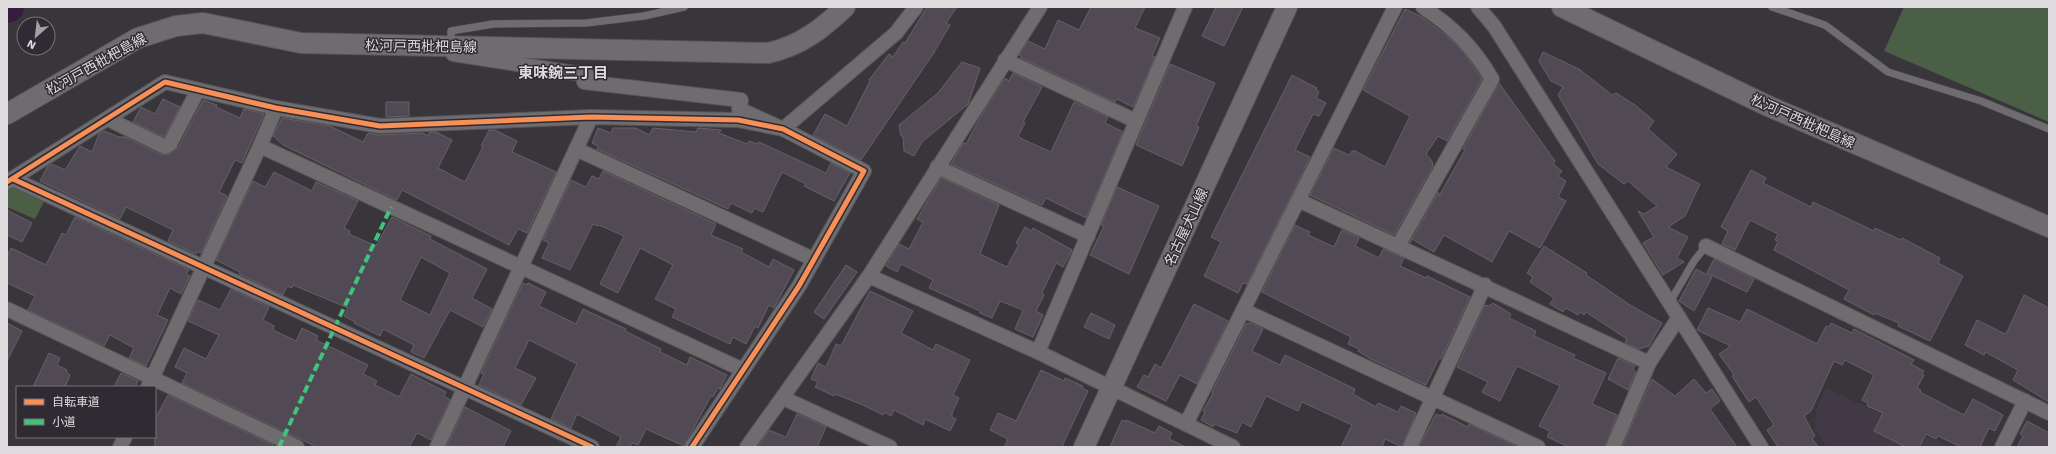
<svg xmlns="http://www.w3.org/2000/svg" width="2056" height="454" font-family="'Work Sans','Noto Sans JP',sans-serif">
	<rect width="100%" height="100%" fill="#39363b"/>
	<!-- built -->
	<path fill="#413945" d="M1826 388 1950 447H1827L1814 429 1817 407Z"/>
	<!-- green -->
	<g fill="#4a5f46">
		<path d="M1904 7H2049V122L1884 51Z"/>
		<path d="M14 181 46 198 35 219 7 207V185Z"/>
	</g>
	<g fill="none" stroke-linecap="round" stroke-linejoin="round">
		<!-- river -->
		<path stroke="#341d40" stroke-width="30" d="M7 8 9 7"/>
	</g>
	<!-- building -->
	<g fill="#514a54" stroke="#646265" fill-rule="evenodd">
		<path d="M927 7H957L946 23 950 25 933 54 861 160 813 135 825 114 847 126 870 81 869 80 889 54 893 57 903 42 905 43Z"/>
		<path d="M1091 7H1145L1135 28 1160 38 1152 56 1155 57 1133 107 1117 99 1115 102 1021 58 1022 57 1019 55 1028 41 1045 49 1058 20 1079 30Z"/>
		<path d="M1216 7H1243L1224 46 1202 36Z"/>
		<path d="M1405 9 1422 17 1448 37 1464 53 1482 79 1447 141 1438 136 1426 154 1432 161 1433 166 1394 235 1310 195 1334 148 1349 155 1352 151H1355L1385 167 1391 155 1410 116 1363 90Z"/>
		<path d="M1543 52 1579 69 1612 95 1616 93 1635 105 1654 121 1648 129 1677 154 1666 167 1700 184 1685 216 1668 227 1688 237 1677 258 1684 262 1663 275 1643 243 1654 237 1638 211 1644 214 1657 206 1628 181 1624 184 1598 164 1558 95 1563 87 1551 81 1539 61Z"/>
		<path d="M962 62 980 68 968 104 922 142 914 156 904 151 903 136H901L899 125 938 93Z"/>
		<path d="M1170 64 1215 83 1196 126 1199 127 1182 166 1136 145Z"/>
		<path d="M1013 73 1042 87 1023 122 1025 123 1018 136 1022 139 1051 152 1074 102 1108 117 1105 123 1123 132 1086 218 1046 198 1042 205 951 164 963 143 966 144 982 114 1005 78 1009 81Z"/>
		<path d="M1292 75 1317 88 1316 90 1319 92 1316 98 1326 103 1319 116 1313 114 1295 150 1310 157 1247 284 1243 283 1238 293 1204 276 1221 242 1211 237Z"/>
		<path d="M1499 83 1555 161 1553 164 1562 171 1558 176 1566 181 1558 197 1566 201 1540 248 1509 231 1492 262 1444 235 1434 252 1412 239 1410 243 1438 192 1439 196 1465 150 1463 149Z"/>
		<path d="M163 99 180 107 164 137 133 122 141 107 155 114Z"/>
		<path d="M203 100 217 105 216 107 240 118 244 109 264 114 242 163 235 160 219 192 227 196 201 253 197 251 196 254 168 241 173 230 126 207 120 219 40 181 47 167 52 164 65 170 80 146 92 152 99 134 104 131 119 137H125L161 155 169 154 178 148Z"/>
		<path d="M386 102H409V116L386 117Z"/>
		<path d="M282 118 330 126 363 142 368 133 378 135 423 133 428 136 430 132H436L452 140 438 168 465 182 483 147 481 146 489 130H495L517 141 512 152 556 172 527 233 518 229 509 245 402 190 397 200 283 145 273 136Z"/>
		<path d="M598 128 611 133 613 128H636L649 135 653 128 696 132 698 128 721 130 719 133 747 144 749 141 758 144 759 142 826 173 831 163 850 173 834 201 804 186 806 184 782 172 763 212 754 208 752 213 731 203 728 209 597 149 598 146 592 143Z"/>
		<path d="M1751 170 1766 178 1763 183 1811 207 1813 202 1874 231 1875 228 1901 240 1902 238 1940 258 1938 263 1963 276 1930 341 1898 326 1899 323 1875 313 1874 315 1844 299 1849 290 1774 250 1778 241 1775 240 1778 234 1750 220 1735 250 1722 244 1728 231 1721 227Z"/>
		<path d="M603 171 716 224 711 235 743 249 741 252 769 267 773 259 794 270 774 308 769 305 758 328 755 326 746 344 733 337 730 344 672 317 676 309 655 299 673 265 640 248 618 293 600 284 624 236 599 225 598 226 593 224 570 270 542 258 549 243 543 240 571 180 586 187 592 176 599 179Z"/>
		<path d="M274 172 312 191 316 182 358 201 344 228 350 231 349 234 376 246 392 217 431 236 430 239 487 269 472 298 492 309 483 327 450 310 424 358 411 352 414 345 383 329 380 336 354 323 355 322 344 316 348 308 293 285 292 288 287 286 283 295 239 274 240 272 216 260 253 181 265 187ZM421 257 450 273 430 315 400 300Z"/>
		<path d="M941 178 999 205 980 254 1007 267 1019 244 1016 243 1025 227 1032 231 1033 228 1072 250 1063 267 1056 263 1042 293 1044 295 1036 311 1043 315 1033 337 1015 329 1023 310 1000 301 992 318 980 313V311L929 288 933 280 901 264 897 272 886 266 899 244 909 249 923 222 917 219Z"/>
		<path d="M1117 187 1159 206 1129 274 1090 255 1104 226 1101 225Z"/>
		<path d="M7 210 32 223 22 242 7 235Z"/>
		<path d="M75 217 189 270 186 274 190 276 181 294 170 288 157 315 168 320 146 366 129 358 134 348 110 335 104 346 28 310 35 296 7 283V257L11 248 46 265 62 233 66 235Z"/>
		<path d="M1295 225 1310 232 1308 235 1334 247 1342 230 1359 238 1355 246 1379 258 1383 249 1404 258 1400 266 1426 278 1427 276 1470 297 1441 359 1439 358 1426 385 1369 358 1358 351 1359 349 1348 344 1351 337 1262 292Z"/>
		<path d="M1544 246 1587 273 1586 275 1630 305 1662 323 1649 346 1639 349 1625 343 1627 339 1586 312 1584 315 1580 312 1578 315 1566 308 1563 312 1550 304 1554 298 1530 282 1533 277 1527 273Z"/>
		<path d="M1714 259 1754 279 1747 292 1707 273Z"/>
		<path d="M846 265 857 272 824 319 814 312Z"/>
		<path d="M1696 269 1712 277 1694 311 1679 301Z"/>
		<path d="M523 283 527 285 528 283 546 292 539 306 576 324 583 309 626 329 625 331 661 349 660 352 687 365 690 357 727 375 720 389 718 388 713 397 711 396 684 446 646 429 638 445 632 443 630 447H616L621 437 577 414 571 428 551 419 577 364 529 340 515 368 536 378 521 405 479 385 484 374 481 373Z"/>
		<path d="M231 289 269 307 263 320 274 326 273 330 296 341 302 328 318 336 316 340 368 365 363 374 377 381 375 385 399 397 411 374 446 392 444 396 450 400 431 440 417 433 409 447H317L182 383 187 373 175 367 184 348 206 359 219 335 188 321 198 300 220 310Z"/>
		<path d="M870 291 913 311 901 333 933 350 936 344 970 360 953 395 959 398 952 413V417L956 419 950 431 925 419 923 425 894 410 891 416 884 412 883 415 863 405 835 394 834 396 815 387 818 382 811 379 818 363 826 367 836 344 841 346Z"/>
		<path d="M2024 295 2049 308V402L2013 380 2018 370 1985 352 1984 355 1965 345 1977 320 2005 334 2007 332Z"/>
		<path d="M1493 303 1511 314 1509 318 1536 331 1534 336 1575 355 1573 358 1606 373 1592 404 1617 415 1605 447H1569L1547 437 1550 431 1539 426 1560 386 1517 366 1500 401 1482 392 1488 382 1457 367 1485 305 1489 306Z"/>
		<path d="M1194 304 1228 321 1197 384 1180 375 1166 401 1137 387 1144 375 1148 377 1155 364 1161 368Z"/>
		<path d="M1708 308 1740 322 1747 309 1817 344 1826 326 1829 327 1831 323 1852 333 1854 329 1914 360 1911 364 1924 371 1922 374 1924 375 1917 388 1921 390 1920 392 1964 415 1973 399 2003 415 1995 431 1989 428 1980 447H1961L1938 436 1936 439 1926 434 1919 447H1906L1874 431 1883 413 1867 406 1868 403 1862 400 1874 375 1845 360 1842 365 1834 361 1811 411 1804 416 1815 436 1812 438 1818 447H1778L1767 430 1774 425 1756 397 1749 402 1732 376 1734 375 1719 354 1731 346 1697 330Z"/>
		<path d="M1091 313 1115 325 1109 339 1084 327Z"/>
		<path d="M7 323 22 331 7 361Z"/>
		<path d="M1250 323 1263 329 1252 351 1280 365 1285 355 1355 389 1353 394 1376 407 1378 403 1398 412 1401 406 1416 413 1402 447 1385 439 1382 447H1341L1352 425 1302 402 1298 411 1266 396 1251 427 1242 422 1237 433 1214 424 1213 427 1201 420 1205 412 1203 411 1213 393 1212 392 1246 324Z"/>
		<path d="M49 353 60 358 57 365 67 370 66 372 70 375 65 387H33Z"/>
		<path d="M1618 358 1635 366 1633 370 1636 372 1628 390 1608 379Z"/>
		<path d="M1041 370 1064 381 1065 378 1083 386 1082 388 1088 391 1064 442 1062 447H1004L1008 439 990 430 998 413 1016 421Z"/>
		<path d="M121 373 138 381 135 387H114Z"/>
		<path d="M1652 379 1675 396 1694 379 1706 393 1712 389 1720 401 1710 409 1737 447H1622Z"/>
		<path d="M168 395 273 445 272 447H155V419Z"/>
		<path d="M465 407 511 431 503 447 447 446Z"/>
		<path d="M797 414 826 427 817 447H758L769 430 786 437Z"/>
		<path d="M1436 414 1441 416 1442 414 1468 427 1469 424 1518 447H1419Z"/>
		<path d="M1122 420 1126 422V420L1155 433 1159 426 1172 433 1169 439 1186 447H1110Z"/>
		<path d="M2027 421 2049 433V447H2017L2023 436 2020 434Z"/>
	</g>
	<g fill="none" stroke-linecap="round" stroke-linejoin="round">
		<defs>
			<g id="service">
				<path d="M1772 7 1825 25 1888 72 1981 101 2049 129"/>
				<path d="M451 44V31L493 24 586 23 644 16 684 7"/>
				<path d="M1670 302 1694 261 1706 246"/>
			</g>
			<g id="minor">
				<path d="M1478 7 1494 26 1761 447"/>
				<path d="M453 54 587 75 584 82 741 100 739 109 783 129 896 33 916 7"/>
				<path d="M1005 60 1136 121"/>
				<path d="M108 119 165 147 170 144 198 90"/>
				<path d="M260 146 743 370"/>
				<path d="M576 149 813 259"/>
				<path d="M937 167 1088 236"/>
				<path d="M13 179 592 447"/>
				<path d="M7 182 165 82 276 108 380 126 591 117 738 120 783 129 864 171 799 286 692 447"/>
				<path d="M1298 200 1649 363"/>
				<path d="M1398 246 1492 79C1473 47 1454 28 1423 7"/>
				<path d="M1706 246 2049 413"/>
				<path d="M869 276 1038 352 1233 447"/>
				<path d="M7 309 297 447"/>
				<path d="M1243 310 1538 447"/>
				<path d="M1038 352 1185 7"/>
				<path d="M148 387 260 146 276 108"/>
				<path d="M783 398 890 447"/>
				<path d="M1186 424 1395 7"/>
				<path d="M120 447 125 437"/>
				<path d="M437 447 591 117"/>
				<path d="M747 447 869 276 1040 7"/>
				<path d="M1410 447 1485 285"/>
				<path d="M1613 447 1649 363 1679 317"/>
				<path d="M2002 447 2025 401"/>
			</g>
			<g id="secondary">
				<path d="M1562 7 1768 106 2049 227"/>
				<path d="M7 114 138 38 176 26 203 23 301 43 768 53C800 46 822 29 845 7"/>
				<path d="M1084 447 1287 7"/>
			</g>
		</defs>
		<!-- service casing -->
		<use href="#service" stroke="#565458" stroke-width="8"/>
		<!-- minor casing -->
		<use href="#minor" stroke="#565458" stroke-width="16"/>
		<!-- secondary casing -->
		<use href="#secondary" stroke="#565458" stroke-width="22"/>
		<!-- service -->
		<use href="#service" stroke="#6e6c6f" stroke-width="7"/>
		<!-- minor -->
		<use href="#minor" stroke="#6e6c6f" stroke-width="14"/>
		<!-- secondary -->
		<use href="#secondary" stroke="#6e6c6f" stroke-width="20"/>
		<!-- quiet -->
		<path stroke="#40c37c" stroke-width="4" stroke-dasharray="8 4" stroke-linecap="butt" d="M279 447 391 207"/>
		<defs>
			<g id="cycleway">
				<path d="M13 179 592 447"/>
				<path d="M7 182 165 82 276 108 380 126 591 117 738 120 783 129 864 171 799 286 692 447"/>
			</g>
		</defs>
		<!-- cycleway casing -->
		<use href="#cycleway" stroke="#302b32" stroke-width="8"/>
		<!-- cycleway -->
		<use href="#cycleway" stroke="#f78f57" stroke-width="5"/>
	</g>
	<g text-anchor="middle" stroke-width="3" stroke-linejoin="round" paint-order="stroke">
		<!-- street labels -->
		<g font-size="14" fill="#dedbdf" stroke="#302b32">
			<text transform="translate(421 46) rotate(1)" y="5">松河戸西枇杷島線</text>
			<text transform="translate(96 64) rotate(-29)" y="5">松河戸西枇杷島線</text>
			<text transform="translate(1803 121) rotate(24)" y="5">松河戸西枇杷島線</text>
			<text transform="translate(1186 227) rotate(-65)" y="5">名古屋犬山線</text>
		</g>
		<!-- neighbourhood labels -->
		<g font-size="15" font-weight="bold" fill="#dedbdf" stroke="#302b32">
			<text x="563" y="78">東味鋺三丁目</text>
		</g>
	</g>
	<!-- border -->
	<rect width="2056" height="454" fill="none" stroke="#dedbdf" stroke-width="16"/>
	<!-- legend -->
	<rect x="16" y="386" width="140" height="52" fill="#302b32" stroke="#767177"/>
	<rect x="24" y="399" width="20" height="6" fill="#f78f57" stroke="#767177"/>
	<text x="52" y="406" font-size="12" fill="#dedbdf">自転車道</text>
	<rect x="24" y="419" width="20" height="6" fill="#40c37c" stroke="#767177"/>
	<text x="52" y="426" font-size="12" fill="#dedbdf">小道</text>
	<!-- north arrow -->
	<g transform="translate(36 36) rotate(208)"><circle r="19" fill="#302b32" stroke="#767177"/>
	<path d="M0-3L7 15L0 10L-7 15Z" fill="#a4a1a6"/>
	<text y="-6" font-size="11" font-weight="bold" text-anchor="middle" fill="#dedbdf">N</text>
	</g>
</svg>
